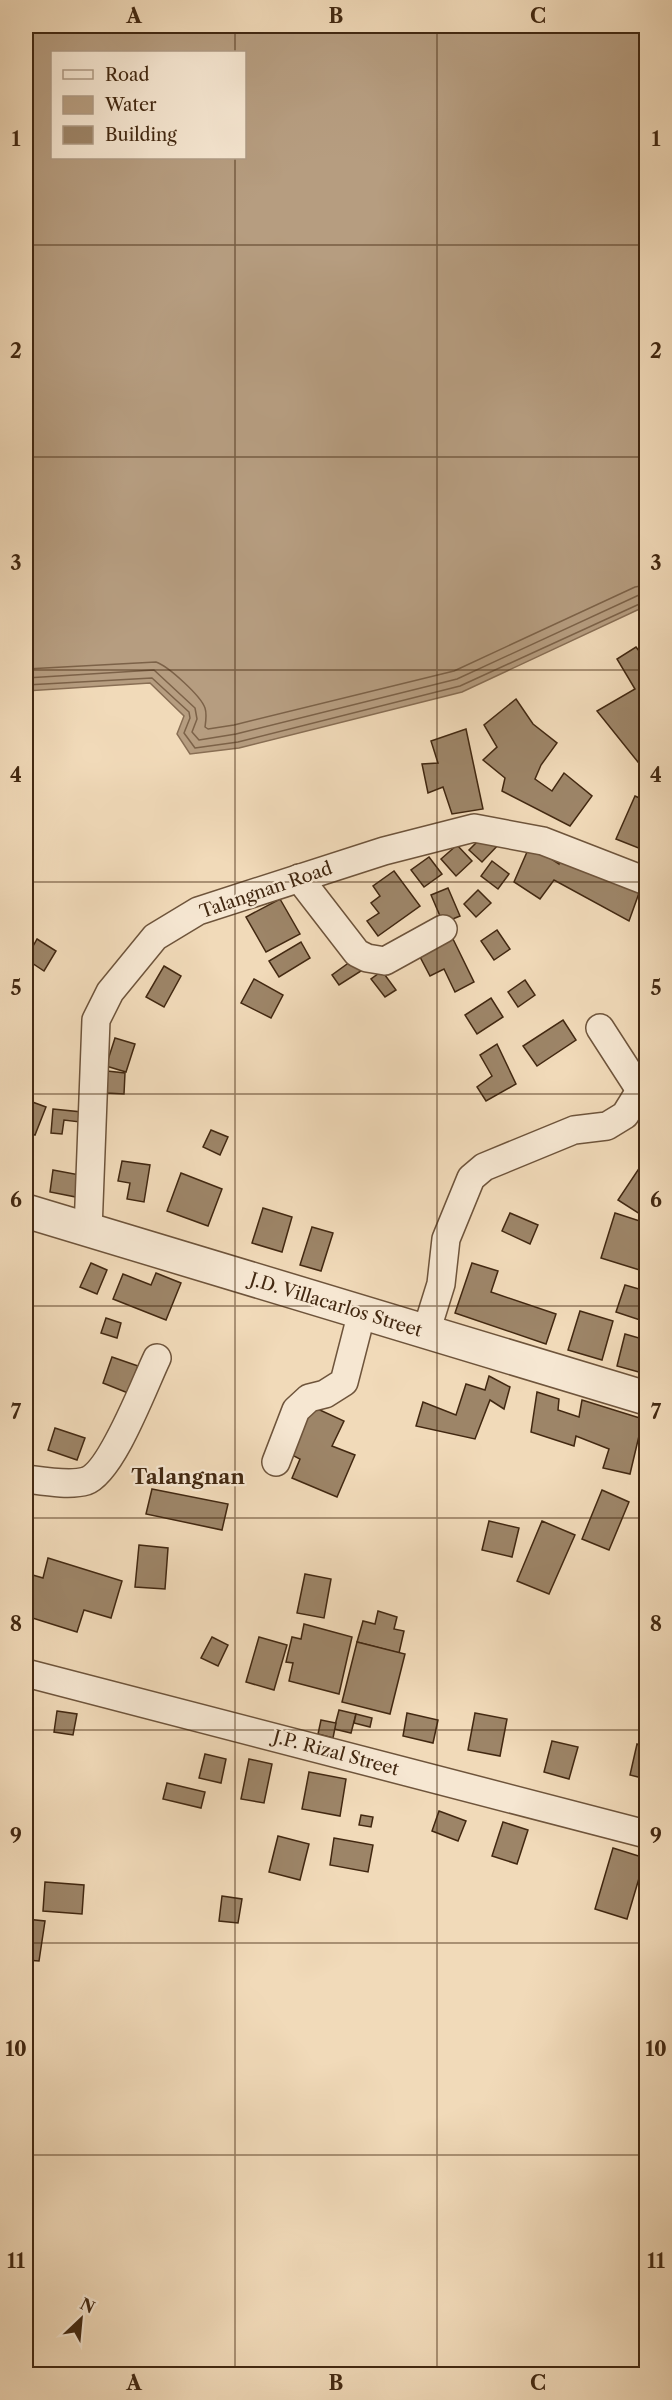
<svg xmlns="http://www.w3.org/2000/svg" width="672" height="2400" font-family="'Libre Caslon Text',serif">
	<rect width="100%" height="100%" fill="#f1dab9"/>
	<filter id="stains"><feTurbulence type="fractalNoise" baseFrequency=".00333" numOctaves="4"/><feColorMatrix values="0 0 0 0 .2 0 0 0 0 .09 0 0 0 0 .02 0 0 0 .5 -.17"/></filter>
	<radialGradient id="worn" r=".72"><stop offset=".6" stop-color="#630" stop-opacity="0"/><stop offset="1" stop-color="#630" stop-opacity=".3"/></radialGradient>
	<!-- water -->
	<path fill="#b69d80" stroke="#886e54" stroke-width="1.5" fill-rule="evenodd" d="M26 26H646V606L462 692 239 748 190 754 177 734 184 716 150 683 26 691ZM52 52H244V158H52Z"/>
	<g fill="none" stroke-linecap="round" stroke-linejoin="round">
		<!-- shore -->
		<g stroke="#7c6248" stroke-width="1.5">
			<path d="M26 669 156 662C168 666 201 696 205 708 207 714 206 720 205 727L208 729 234 725 454 671 635 587 646 585"/>
			<path d="M26 678 154 670 195 708 197 719 192 732 199 740 236 734 457 679 639 595 646 594"/>
			<path d="M26 685 152 678 189 712 190 718 184 733 195 748 238 742 460 686 646 601"/>
		</g>
	</g>
	<!-- building -->
	<g fill="#9d8568" stroke="#422811" stroke-width="1.5">
		<path d="M636 647 646 660V772L597 711 635 689 617 659Z"/>
		<path d="M516 699 533 724 557 743 541 765 535 779 552 791 564 773 592 796 570 826 502 791 505 778 483 760 497 747 484 725Z"/>
		<path d="M466 729 483 809 452 814 443 787 428 793 422 764 438 763 431 741Z"/>
		<path d="M635 796 646 801V851L616 839Z"/>
		<path d="M487 832 500 843 482 862 469 850Z"/>
		<path d="M457 845 472 861 456 876 441 859Z"/>
		<path d="M530 845 559 864 562 852 639 893 629 921 554 880 540 899 514 882Z"/>
		<path d="M429 857 442 874 424 887 411 870Z"/>
		<path d="M492 861 509 874 498 889 481 876Z"/>
		<path d="M394 871 420 906 378 936 367 921 379 913 371 903 380 896 373 886Z"/>
		<path d="M448 888 460 916 443 923 431 895Z"/>
		<path d="M478 890 491 903 476 917 464 904Z"/>
		<path d="M280 899 300 934 266 952 246 917Z"/>
		<path d="M497 930 510 949 494 960 481 941Z"/>
		<path d="M452 937 474 982 455 992 444 969 430 976 418 953Z"/>
		<path d="M37 939 56 951 44 971 26 959Z"/>
		<path d="M301 942 310 958 279 977 269 961Z"/>
		<path d="M354 959 361 971 339 985 332 975Z"/>
		<path d="M164 966 181 976 164 1007 146 997Z"/>
		<path d="M382 971 396 990 385 997 371 979Z"/>
		<path d="M254 979 283 995 271 1018 241 1003Z"/>
		<path d="M525 980 535 995 518 1007 508 992Z"/>
		<path d="M491 998 503 1017 477 1034 465 1015Z"/>
		<path d="M563 1020 576 1040 537 1066 523 1046Z"/>
		<path d="M115 1038 135 1044 126 1072 106 1066Z"/>
		<path d="M497 1044 516 1084 486 1101 477 1087 492 1076 480 1055Z"/>
		<path d="M107 1071 125 1073 124 1094 106 1093Z"/>
		<path d="M27 1100 46 1107 35 1135 26 1132Z"/>
		<path d="M53 1109 82 1112 80 1122 64 1120 62 1134 51 1133Z"/>
		<path d="M211 1130 228 1137 220 1155 203 1147Z"/>
		<path d="M646 1158V1218L618 1200Z"/>
		<path d="M122 1161 150 1165 144 1202 127 1199 130 1183 118 1181Z"/>
		<path d="M53 1170 80 1175 76 1197 50 1192Z"/>
		<path d="M181 1173 222 1189 208 1226 167 1211Z"/>
		<path d="M263 1208 292 1217 282 1252 252 1243Z"/>
		<path d="M510 1213 538 1225 530 1244 502 1231Z"/>
		<path d="M615 1213 646 1223V1272L601 1258Z"/>
		<path d="M312 1227 333 1233 321 1271 300 1265Z"/>
		<path d="M91 1263 107 1270 97 1294 80 1287Z"/>
		<path d="M472 1263 498 1271 491 1292 556 1314 546 1344 455 1313Z"/>
		<path d="M156 1273 181 1283 166 1320 113 1299 123 1274 151 1285Z"/>
		<path d="M625 1285 646 1291V1322L616 1312Z"/>
		<path d="M580 1311 613 1321 602 1360 568 1350Z"/>
		<path d="M106 1318 121 1323 117 1338 101 1333Z"/>
		<path d="M625 1334 646 1340V1374L617 1366Z"/>
		<path d="M112 1357 138 1366 128 1393 103 1383Z"/>
		<path d="M489 1376 510 1387 504 1409 490 1400 475 1439 416 1426 423 1402 456 1415 466 1384 485 1390Z"/>
		<path d="M537 1392 559 1399 558 1410 579 1417 582 1400 643 1419 630 1474 603 1468 609 1449 576 1436 574 1446 531 1432Z"/>
		<path d="M309 1405 344 1421 332 1446 355 1455 337 1497 292 1478 300 1459 288 1453Z"/>
		<path d="M55 1428 85 1438 77 1460 48 1450Z"/>
		<path d="M152 1489 228 1504 222 1530 146 1514Z"/>
		<path d="M602 1490 629 1502 609 1550 582 1539Z"/>
		<path d="M489 1521 519 1528 512 1557 482 1550Z"/>
		<path d="M542 1521 575 1535 549 1594 517 1581Z"/>
		<path d="M139 1545 168 1548 165 1589 135 1587Z"/>
		<path d="M48 1558 122 1581 111 1618 84 1610 77 1632 26 1616V1573L43 1578Z"/>
		<path d="M305 1574 331 1579 324 1618 297 1613Z"/>
		<path d="M378 1611 397 1617 394 1629 404 1631 399 1653 357 1642 363 1621 375 1624Z"/>
		<path d="M304 1624 352 1637 339 1694 289 1681 293 1663 286 1662 292 1637 301 1639Z"/>
		<path d="M212 1637 228 1645 218 1666 201 1658Z"/>
		<path d="M259 1637 287 1645 274 1690 246 1682Z"/>
		<path d="M357 1642 405 1654 390 1714 342 1702Z"/>
		<path d="M339 1710 356 1714 351 1733 334 1729Z"/>
		<path d="M57 1711 77 1714 73 1735 54 1732Z"/>
		<path d="M407 1713 438 1720 433 1743 403 1736Z"/>
		<path d="M475 1713 507 1719 500 1756 468 1750Z"/>
		<path d="M356 1714 372 1718 370 1727 354 1723Z"/>
		<path d="M321 1720 336 1723 333 1738 318 1734Z"/>
		<path d="M552 1741 578 1747 569 1779 544 1772Z"/>
		<path d="M637 1744 646 1747V1779L630 1775Z"/>
		<path d="M205 1754 226 1759 221 1783 199 1778Z"/>
		<path d="M249 1759 272 1764 264 1803 241 1799Z"/>
		<path d="M309 1772 346 1779 340 1816 302 1809Z"/>
		<path d="M167 1783 205 1792 201 1808 163 1799Z"/>
		<path d="M439 1811 466 1821 458 1841 432 1831Z"/>
		<path d="M361 1815 373 1817 371 1827 359 1825Z"/>
		<path d="M503 1822 528 1830 517 1864 492 1856Z"/>
		<path d="M278 1836 309 1844 300 1880 269 1872Z"/>
		<path d="M334 1838 373 1845 368 1872 330 1865Z"/>
		<path d="M613 1848 645 1858 627 1919 595 1909Z"/>
		<path d="M45 1882 84 1885 82 1914 43 1911Z"/>
		<path d="M222 1896 242 1899 238 1923 219 1921Z"/>
		<path d="M26 1919 45 1921 39 1961 26 1960Z"/>
		<path d="M620 2371 646 2374H620Z"/>
	</g>
	<g fill="none" stroke-linecap="round" stroke-linejoin="round">
		<defs>
			<g id="minor">
				<path d="M299 878 357 953 367 958 385 961 443 929"/>
				<path d="M600 1028 640 1090"/>
				<path d="M88 1230 96 1020 110 992 155 937 198 911 384 851 474 828 543 841 646 881"/>
				<path d="M426 1332 441 1284 446 1239 471 1178 484 1167 574 1130 607 1126 625 1115 646 1081"/>
				<path d="M276 1462 296 1410 309 1398 325 1394 344 1382 362 1312"/>
				<path d="M26 1479C42 1481 70 1486 86 1481 112 1472 144 1385 157 1358"/>
				<path d="M26 1673 646 1834"/>
			</g>
			<path id="tertiary" d="M26 1211 646 1398"/>
		</defs>
		<!-- minor casing -->
		<use href="#minor" stroke="#6e543b" stroke-width="30"/>
		<!-- tertiary casing -->
		<use href="#tertiary" stroke="#6e543b" stroke-width="36"/>
		<!-- minor -->
		<use href="#minor" stroke="#f6e7d2" stroke-width="27"/>
		<!-- tertiary -->
		<use href="#tertiary" stroke="#f6e7d2" stroke-width="33"/>
	</g>
	<!-- grid -->
	<path fill="none" stroke="#422811" stroke-width="1.5" stroke-opacity="0.55" d="M235 26V52M437 26V2374M235 158V2374M26 245H646M26 457H646M26 670H646M26 882H646M26 1094H646M26 1306H646M26 1518H646M26 1730H646M26 1943H646M26 2155H646"/>
	<g text-anchor="middle" stroke-width="4.5" stroke-linejoin="round" paint-order="stroke">
		<!-- street labels -->
		<g font-size="18" fill="#422811" stroke="#f6e7d2">
			<text transform="translate(266 890) rotate(-19)" y="6">Talangnan Road</text>
			<text transform="translate(336 1305) rotate(17)" y="6">J.D. Villacarlos Street</text>
			<text transform="translate(336 1753) rotate(15)" y="6">J.P. Rizal Street</text>
		</g>
		<!-- quarter labels -->
		<g font-size="21" font-weight="bold" fill="#422811" stroke="#f6e7d2">
			<text x="188" y="1484">Talangnan</text>
		</g>
	</g>
	<!-- margin -->
	<rect width="672" height="2400" fill="none" stroke="#f1dab9" stroke-width="66"/>
	<!-- legend -->
	<rect x="51" y="51" width="195" height="108" fill="#f6e7d2" stroke="#ae9b85" stroke-width="1.5"/>
	<rect x="63" y="70" width="30" height="9" fill="#f6e7d2" stroke="#ae9b85" stroke-width="1.5"/>
	<text x="105" y="81" font-size="18" fill="#422811">Road</text>
	<rect x="63" y="96" width="30" height="18" fill="#b69d80" stroke="#ae9b85" stroke-width="1.5"/>
	<text x="105" y="111" font-size="18" fill="#422811">Water</text>
	<rect x="63" y="126" width="30" height="18" fill="#9d8568" stroke="#ae9b85" stroke-width="1.5"/>
	<text x="105" y="141" font-size="18" fill="#422811">Building</text>
	<!-- north arrow -->
	<g transform="translate(81 2319) rotate(26)" stroke="#f6e7d2" stroke-width="4.5" paint-order="stroke">
	<path d="M0-4.5L10 22L0 15L-10 22Z" fill="#422811"/>
	<text y="-9" font-size="16" font-weight="bold" text-anchor="middle" fill="#422811">N</text>
	</g>
	<rect x="33" y="33" width="606" height="2334" fill="none" stroke="#422811" stroke-width="2"/>
	<g font-size="20" text-anchor="middle" font-weight="bold" fill="#422811">
		<text x="134" y="23">A</text>
		<text x="336" y="23">B</text>
		<text x="538" y="23">C</text>
		<text x="16" y="146">1</text>
		<text x="656" y="146">1</text>
		<text x="16" y="358">2</text>
		<text x="656" y="358">2</text>
		<text x="16" y="570">3</text>
		<text x="656" y="570">3</text>
		<text x="16" y="782">4</text>
		<text x="656" y="782">4</text>
		<text x="16" y="995">5</text>
		<text x="656" y="995">5</text>
		<text x="16" y="1207">6</text>
		<text x="656" y="1207">6</text>
		<text x="16" y="1419">7</text>
		<text x="656" y="1419">7</text>
		<text x="16" y="1631">8</text>
		<text x="656" y="1631">8</text>
		<text x="16" y="1843">9</text>
		<text x="656" y="1843">9</text>
		<text x="16" y="2056">10</text>
		<text x="656" y="2056">10</text>
		<text x="16" y="2268">11</text>
		<text x="656" y="2268">11</text>
		<text x="134" y="2390">A</text>
		<text x="336" y="2390">B</text>
		<text x="538" y="2390">C</text>
	</g>
	<rect width="100%" height="100%" filter="url(#stains)"/>
	<rect width="100%" height="100%" fill="url(#worn)"/>
</svg>
